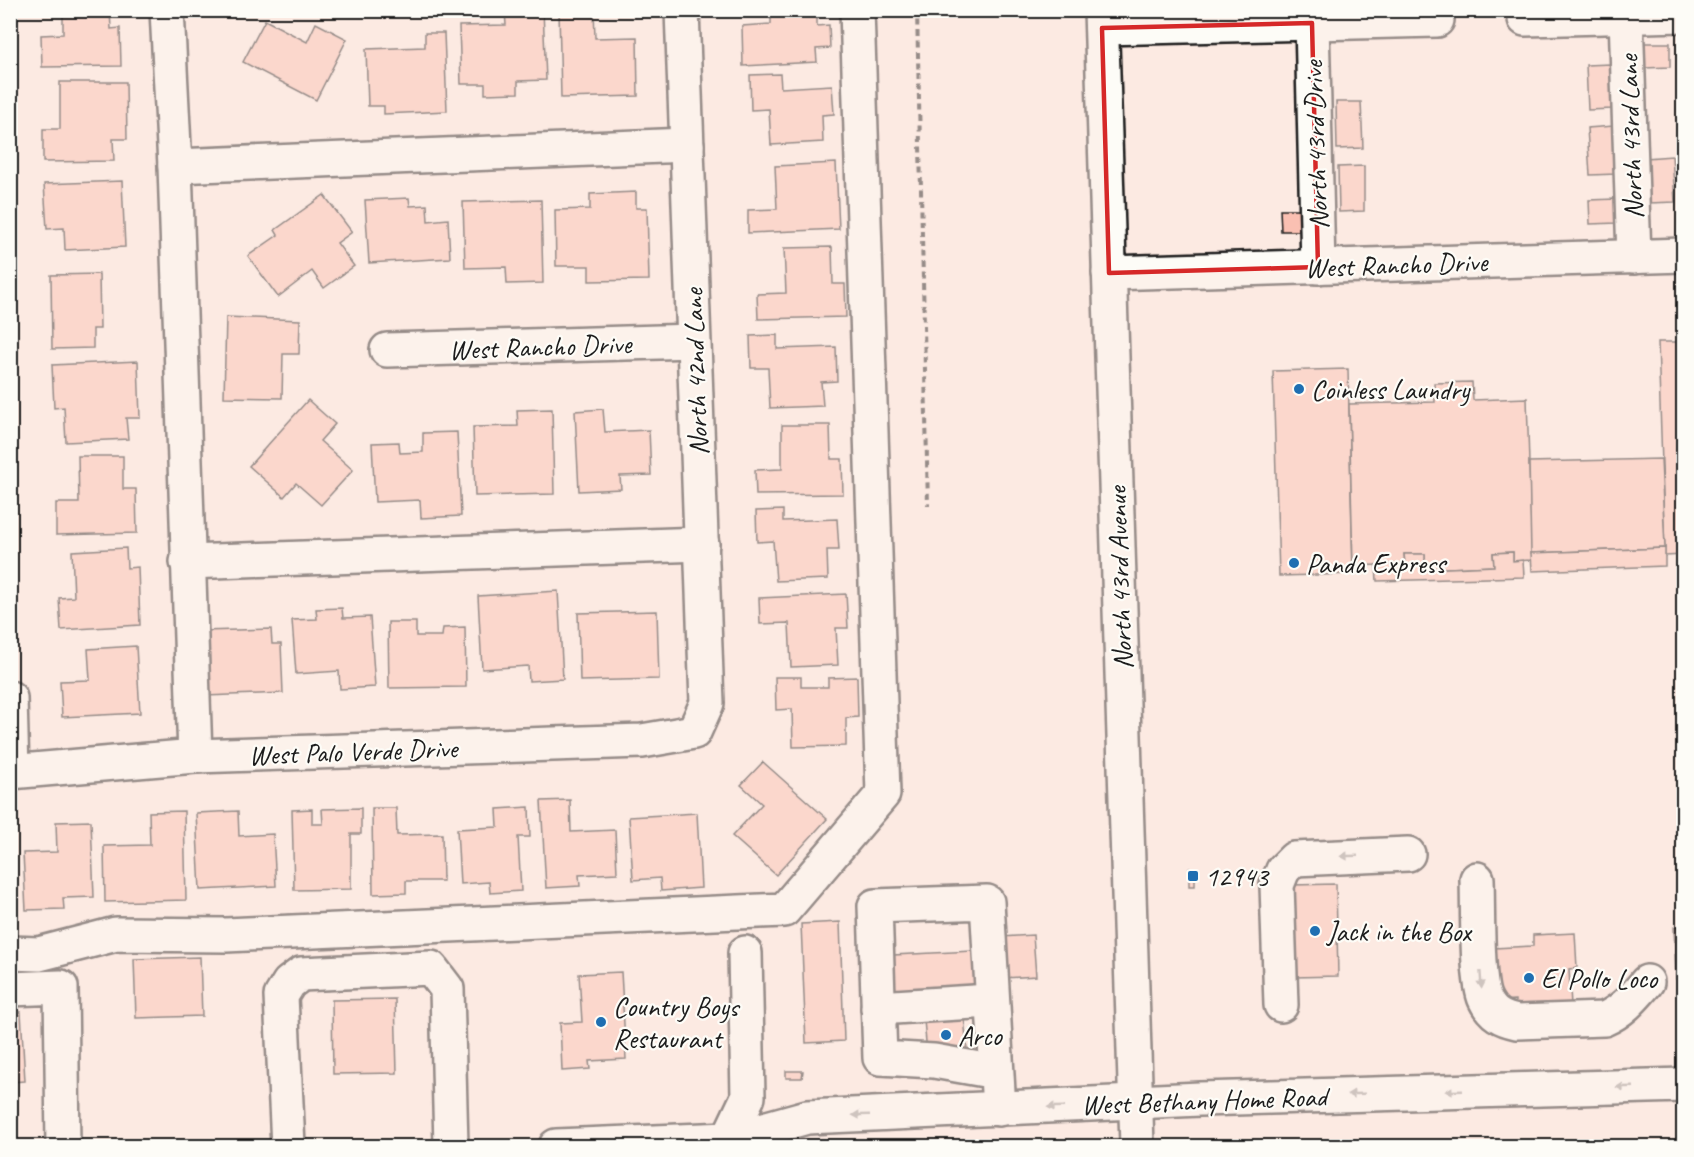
<svg xmlns="http://www.w3.org/2000/svg" width="1694" height="1157" font-family="Caveat,sans-serif">
	<rect width="100%" height="100%" fill="#fceae2"/>
	<filter id="ink" filterUnits="userSpaceOnUse"><feTurbulence type="fractalNoise" baseFrequency=".0167" numOctaves="2"/><feDisplacementMap in="SourceGraphic" scale="12" xChannelSelector="R" yChannelSelector="G"/><feConvolveMatrix kernelMatrix="1 2 1 2 8 2 1 2 1" color-interpolation-filters="sRGB"/></filter>
	<g filter="url(#ink)">
		<!-- building -->
		<g fill="#fac0b2" stroke="#1c1c1c" stroke-width="1.5">
			<path d="M63 10H110L111 29 120 28 121 66 42 67 41 35 63 34Z"/>
			<path d="M543 10 546 80 518 81V93L485 94V84H461L459 26 506 25 505 11Z"/>
			<path d="M559 10H594L595 38 637 37 638 96 561 98Z"/>
			<path d="M771 10H817V26L829 25 830 48 816 49 817 62 743 66 742 26 771 24Z"/>
			<path d="M265 20 307 42 316 23 347 39 316 100 243 62Z"/>
			<path d="M425 33H444L447 111 384 114V106H368L366 49 425 47Z"/>
			<path d="M1644 43H1670V67L1644 68Z"/>
			<path d="M1611 64 1613 109 1588 110 1586 65Z"/>
			<path d="M780 74 781 88 832 85 834 114 822 115 823 142 771 145 769 109 751 110 750 75Z"/>
			<path d="M60 82H126L127 139H113L114 161 43 162V129H60Z"/>
			<path d="M1336 102H1361L1363 148 1337 149Z"/>
			<path d="M1614 126 1616 174 1590 175 1587 128Z"/>
			<path d="M1672 156 1675 202 1649 203 1646 158Z"/>
			<path d="M836 163 839 229 748 233V210L777 209 775 166Z"/>
			<path d="M1364 166V211L1339 212 1338 167Z"/>
			<path d="M122 181 125 247 65 250 64 228 47 229 44 184Z"/>
			<path d="M636 192V208H647L649 280 589 281V266H556L555 210 590 209V194Z"/>
			<path d="M324 195 352 232 337 243 354 266 324 288 312 271 278 297 248 256 278 235 275 230Z"/>
			<path d="M409 198 410 206 427 205 428 221 448 219 450 258 369 263 365 200Z"/>
			<path d="M1616 199 1617 223 1590 224 1589 200Z"/>
			<path d="M541 200 543 283 507 284 506 267 465 268 463 202Z"/>
			<path d="M1280 209H1306L1307 231H1281Z"/>
			<path d="M832 247 833 284H845L846 317 758 319 757 294 786 293 784 248Z"/>
			<path d="M99 274 100 329H93V348L52 349 51 275Z"/>
			<path d="M226 317 300 320 299 354H283L282 398 224 397Z"/>
			<path d="M777 335V349L836 347 837 381 821 382 823 406 770 408 768 368H751L750 336Z"/>
			<path d="M1658 342H1684V555L1665 556Z"/>
			<path d="M138 361 140 418H126L128 439 66 442 64 407 54 408 52 365Z"/>
			<path d="M1348 369 1353 574 1279 576 1273 371Z"/>
			<path d="M1472 382 1473 400 1527 398 1532 560 1513 561V552L1493 553 1494 566 1425 569V554H1404L1405 564 1353 566 1349 404 1435 402 1434 383Z"/>
			<path d="M308 400 335 424 320 441 353 470 321 505 296 483 284 497 249 466Z"/>
			<path d="M552 409 554 494 475 496 473 427 518 426 517 410Z"/>
			<path d="M603 409 605 432 649 430 651 475 620 476 621 489 579 491 575 411Z"/>
			<path d="M782 425H830L831 459H842L843 494 756 495 755 470 782 469Z"/>
			<path d="M457 432 461 516 421 518 420 500 375 502 372 443 399 442 400 453 423 452V433Z"/>
			<path d="M78 456H123V489H136L137 533 56 535V503H79Z"/>
			<path d="M1661 459 1665 548 1531 553 1529 462Z"/>
			<path d="M783 510V521L837 519 839 550H827L828 579 776 581 773 541 757 542 756 511Z"/>
			<path d="M126 548 127 568 138 567 140 625 61 630 59 598 74 597 72 551Z"/>
			<path d="M1665 548V566L1532 571 1531 553Z"/>
			<path d="M1513 552V561L1523 560 1524 577 1377 581 1376 565 1405 564 1404 554H1425V569L1494 566 1493 553Z"/>
			<path d="M558 591 563 679 529 681 528 666 482 669 478 596Z"/>
			<path d="M846 594 848 628H836L838 665 791 667 789 623 760 624 759 598Z"/>
			<path d="M342 608 343 618 370 617 375 687 340 689 339 671 296 674 292 620 317 619 316 609Z"/>
			<path d="M657 611 659 679 580 681 578 613Z"/>
			<path d="M388 622H416V636H442L443 628 465 627 466 687 389 688Z"/>
			<path d="M271 629 272 644H281L283 693 205 696 202 631Z"/>
			<path d="M136 646 140 713 62 717 60 681 90 680 88 649Z"/>
			<path d="M775 677H801V687H828V678L857 677 858 717 846 718V746L793 747 792 709 776 710Z"/>
			<path d="M763 762 827 819 776 875 732 836 762 804 741 785Z"/>
			<path d="M570 800 571 832 615 830 617 873 579 875 580 886 546 888 541 801Z"/>
			<path d="M529 807 530 837H518L521 891 490 893 489 882 460 884 457 829 498 827 497 809Z"/>
			<path d="M361 808V834H351V889L294 890 292 810 312 809V824H323L322 809Z"/>
			<path d="M372 808H396L397 835 442 834 443 881H406V893L373 894Z"/>
			<path d="M184 811 186 900 105 902 104 846 150 845 149 812Z"/>
			<path d="M238 811 239 836 273 834 276 886 200 890 196 813Z"/>
			<path d="M697 813 701 888 661 891 660 878 633 880 629 817Z"/>
			<path d="M91 821 94 897 63 898 64 909 26 910 23 853 57 852 56 822Z"/>
			<path d="M1189 868 1195 869V886H1189Z"/>
			<path d="M1336 884 1338 976 1294 977 1292 885Z"/>
			<path d="M840 922 844 1041 806 1043 801 924Z"/>
			<path d="M1684 926V979H1676L1674 927Z"/>
			<path d="M1575 933 1577 968 1569 969 1571 1006 1515 1016V1000L1496 1001 1494 948 1533 946V935Z"/>
			<path d="M1033 935 1036 976 1004 978 1001 937Z"/>
			<path d="M973 951 975 989 895 993 893 955Z"/>
			<path d="M200 957 202 1016 136 1018 134 959Z"/>
			<path d="M621 972 626 1059 589 1061 590 1069 562 1071 560 1023 582 1022 579 974Z"/>
			<path d="M395 999 397 1073 333 1074 332 1000Z"/>
			<path d="M10 1012H21L25 1081 10 1082Z"/>
			<path d="M964 1016 967 1050 927 1053 924 1020Z"/>
			<path d="M786 1071H803L802 1078H786Z"/>
		</g>
		<g fill="none" stroke-linecap="round" stroke-linejoin="round">
			<defs>
				<g id="minor">
					<path d="M167 10 175 166 195 756"/>
					<path d="M1626 16 1634 257"/>
					<path d="M1525 19 1684 15"/>
					<path d="M1312 23 1318 267"/>
					<path d="M1102 28 1437 20"/>
					<path d="M175 166 687 145"/>
					<path d="M1109 273 1684 255"/>
					<path d="M387 350 693 341"/>
					<path d="M187 562 702 544"/>
					<path d="M10 698 12 772"/>
					<path d="M10 772 195 756 642 741 694 732 707 703 682 10"/>
					<path d="M1477 879C1478 905 1476 980 1485 999 1492 1014 1502 1019 1517 1022L1604 1019C1623 1011 1634 997 1647 982"/>
					<path d="M10 953 39 954 116 934 226 935 784 910 883 794 857 10"/>
					<path d="M10 989 61 987 63 1146"/>
					<path d="M1281 1005 1277 885 1283 870 1294 859 1408 854"/>
					<path d="M878 1008 990 1001"/>
					<path d="M996 1072 934 1061 880 1058 875 906 987 902 999 1109"/>
					<path d="M728 1139 748 1097 745 953"/>
					<path d="M288 1146 281 996 289 983 301 974 431 968 447 989 451 1146"/>
				</g>
				<g id="major">
					<path d="M1101 10 1137 1146"/>
					<path d="M556 1146 728 1139 807 1117 1200 1099 1684 1085"/>
				</g>
			</defs>
			<!-- minor casing -->
			<use href="#minor" stroke="#1c1c1c" stroke-width="38"/>
			<!-- major casing -->
			<use href="#major" stroke="#1c1c1c" stroke-width="38"/>
			<!-- path -->
			<path stroke="#1c1c1c" stroke-width="4" stroke-dasharray="6 4.5" stroke-linecap="butt" d="M917 10 928 506"/>
			<!-- minor -->
			<use href="#minor" stroke="#fdfcf7" stroke-width="33"/>
			<!-- major -->
			<use href="#major" stroke="#fdfcf7" stroke-width="33"/>
		</g>
		<!-- one-way arrows -->
		<defs><path id="oneway-solid" d="M-6-.8H1V-3.2L6.5 0L1 3.2V.8H-6Z" transform="scale(1.5)"/></defs>
		<g fill="#989794">
			<use href="#oneway-solid" transform="translate(1349 856) rotate(178)"/>
			<use href="#oneway-solid" transform="translate(1481 980) rotate(86)"/>
			<use href="#oneway-solid" transform="translate(1625 1087) rotate(178)"/>
			<use href="#oneway-solid" transform="translate(1454 1091) rotate(178)"/>
			<use href="#oneway-solid" transform="translate(1356 1094) rotate(178)"/>
			<use href="#oneway-solid" transform="translate(1056 1107) rotate(178)"/>
			<use href="#oneway-solid" transform="translate(861 1115) rotate(178)"/>
		</g>
	</g>
	<!-- marked area -->
	<path d="M0 0H1694V1157H0ZM1312 23 1318 267 1109 273 1102 28Z" fill="#fceae2" fill-opacity=".55" fill-rule="evenodd"/>
	<path fill="none" stroke="#d62828" stroke-width="4.5" stroke-linejoin="round" d="M1312 23 1318 267 1109 273 1102 28Z"/>
	<!-- markers -->
	<g fill="#1f6fb2" stroke="#fdfcf7" stroke-width="2">
		<circle cx="1299" cy="389" r="6"/>
		<circle cx="1294" cy="563" r="6"/>
		<rect x="1187" y="870" width="12" height="12" rx="3"/>
		<circle cx="1315" cy="931" r="6"/>
		<circle cx="1529" cy="978" r="6"/>
		<circle cx="601" cy="1022" r="6"/>
		<circle cx="946" cy="1035" r="6"/>
	</g>
	<g text-anchor="middle" stroke-width="4.5" stroke-linejoin="round" paint-order="stroke">
		<!-- street labels -->
		<g font-size="28" fill="#1c1c1c" stroke="#fdfcf7">
			<text transform="translate(1630 137) rotate(-92)" y="10">North 43rd Lane</text>
			<text transform="translate(1315 145) rotate(-92)" y="10">North 43rd Drive</text>
			<text transform="translate(1396 264) rotate(-2)" y="10">West Rancho Drive</text>
			<text transform="translate(540 346) rotate(-2)" y="10">West Rancho Drive</text>
			<text transform="translate(695 372) rotate(-92)" y="10">North 42nd Lane</text>
			<text transform="translate(1119 578) rotate(-92)" y="10">North 43rd Avenue</text>
			<text transform="translate(353 751) rotate(-2)" y="10">West Palo Verde Drive</text>
			<text transform="translate(1204 1100) rotate(-2)" y="10">West Bethany Home Road</text>
		</g>
		<!-- poi labels -->
		<g font-size="28" fill="#1c1c1c" stroke="#fdfcf7" text-anchor="start">
			<text x="1311" y="399">Coinless Laundry</text>
			<text x="1306" y="573">Panda Express</text>
			<text x="1205" y="886">12943</text>
			<text x="1327" y="941">Jack in the Box</text>
			<text x="1541" y="988">El Pollo Loco</text>
			<text x="613" y="1016">Country Boys<tspan x="613" dy="32">Restaurant</tspan></text>
			<text x="958" y="1045">Arco</text>
		</g>
	</g>
	<!-- margin -->
	<rect width="1694" height="1157" fill="none" stroke="#fdfcf7" stroke-width="36"/>
	<rect x="18" y="18" width="1658" height="1121" fill="none" stroke="#1c1c1c" stroke-width="2" filter="url(#ink)"/>
</svg>
